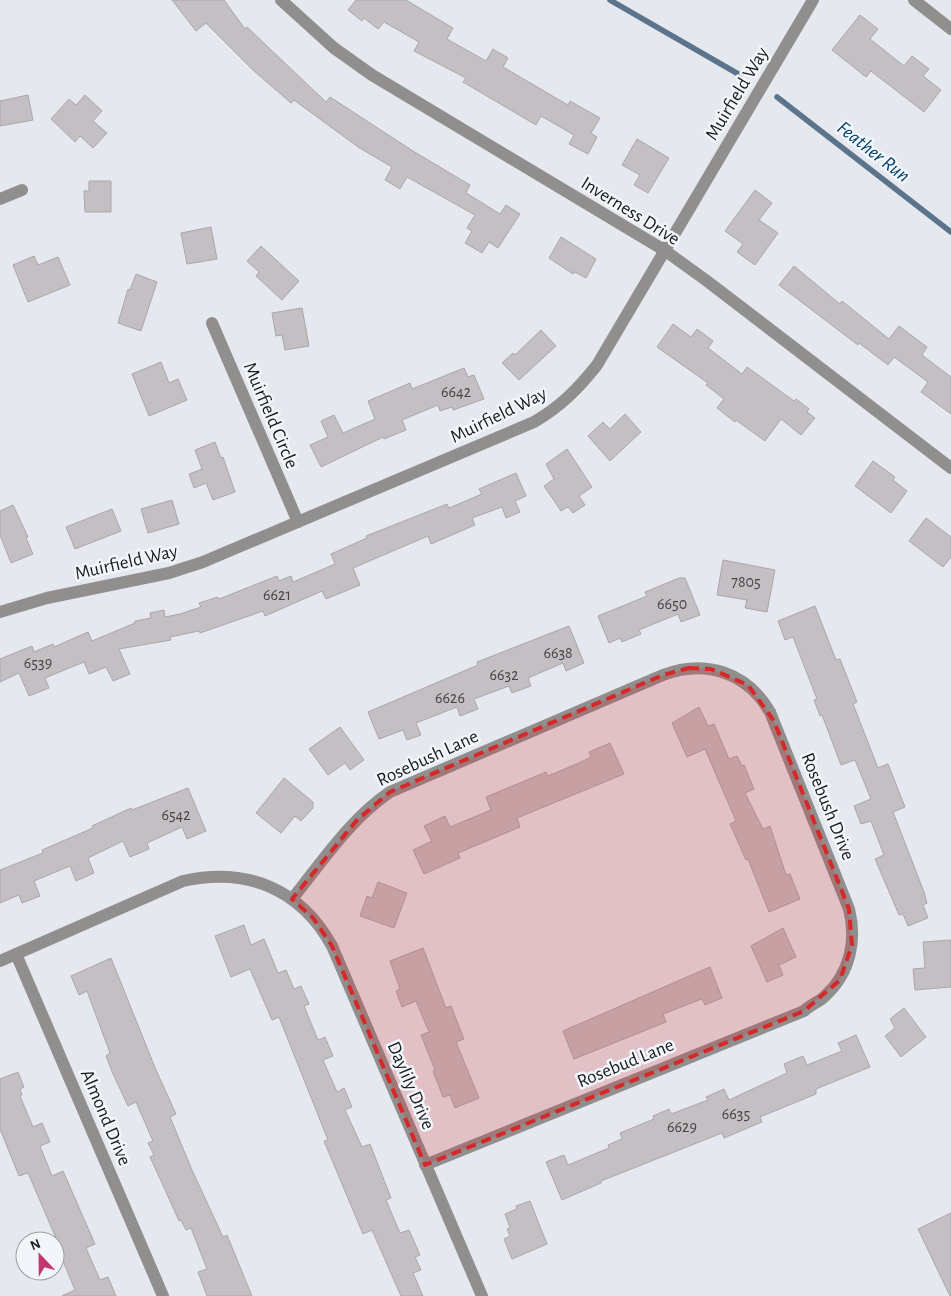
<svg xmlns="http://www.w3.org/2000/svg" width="951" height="1296" font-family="'Alegreya Sans',sans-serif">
	<rect width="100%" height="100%" fill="#e5e8ee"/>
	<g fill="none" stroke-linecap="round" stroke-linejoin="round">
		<!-- stream -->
		<g stroke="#5b748b" stroke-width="5.5">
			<path d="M610 0 740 75"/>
			<path d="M777 97 951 232"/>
		</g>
	</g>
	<!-- building -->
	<g fill="#c4bfc3" stroke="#aba6aa">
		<path d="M172 0H224L245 29 247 27 326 102 330 97 413 151 470 185 466 193 500 214 506 205 520 214 498 248 489 242 482 253 465 243 472 231 467 228 475 215 407 177 400 189 385 180 392 167 358 147 294 100 291 103 254 71 206 23 196 31Z"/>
		<path d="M356 0H406L453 28 447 39 486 61 493 49 508 58 503 67 568 105 570 101 600 118 591 133 597 137 588 154 569 144 574 135 541 116 536 125 463 82 466 78 414 51 419 42 384 22 378 29 364 18 362 21 348 10Z"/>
		<path d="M860 15 878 29 870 39 904 66 912 56 929 69 923 76 941 90 924 112 871 71 866 77 832 50Z"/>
		<path d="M28 95 33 120 0 126V101Z"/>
		<path d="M85 95 102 111 93 121 107 133 93 148 80 136 75 142 51 119 69 99 76 105Z"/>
		<path d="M637 139 669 158 648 193 634 185 640 175 622 165Z"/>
		<path d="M89 181H111V212H85L84 191H89Z"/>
		<path d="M755 190 772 203 759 220 778 233 755 265 737 252 743 244 725 231Z"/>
		<path d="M211 227 217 259 187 264 181 233Z"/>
		<path d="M561 237 596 259 586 278 575 272 573 274 549 258Z"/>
		<path d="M261 246 299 281 282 300 256 276 259 272 247 261Z"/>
		<path d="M34 256 38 265 58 257 70 285 28 302 13 265Z"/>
		<path d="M794 266 840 304 842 301 889 339 899 326 927 347 922 355 951 377V414L921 392 928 382 894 357 888 365 859 343 858 345 779 285Z"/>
		<path d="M136 274 157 282 141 331 118 323 128 289 130 290Z"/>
		<path d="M302 308 309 346 285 350 282 335 276 336 272 313Z"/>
		<path d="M673 324 691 337 697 329 713 341 708 348 742 374 747 367 794 401 796 399 809 409 807 412 815 418 801 435 781 419 765 441 736 420 735 422 717 408 724 399 706 385 708 383 657 347Z"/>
		<path d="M541 330 556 346 519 380 502 363 513 353 515 355Z"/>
		<path d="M161 362 169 383 178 379 187 400 149 416 132 374Z"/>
		<path d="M464 368 468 377 474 375 484 399 453 410 452 407 440 411 438 405 402 420 406 430 384 439 383 437 321 467 310 445 328 437 321 421 334 415 343 433 375 419 368 401 410 383 412 389Z"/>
		<path d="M625 414 641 432 610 461 588 436 603 422 610 429Z"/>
		<path d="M215 442 221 458 223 457 235 492 213 500 206 483 194 488 189 474 202 469 195 450Z"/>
		<path d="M567 449 592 487 579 496 585 505 573 513 568 507 561 511 544 486 554 479 546 464Z"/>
		<path d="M873 461 895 477 893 480 907 491 891 513 855 486Z"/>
		<path d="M516 473 526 496 515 501 520 512 506 518 502 507 472 518 475 525 431 544 428 536 353 568 360 585 326 599 322 591 265 616 263 611 200 633 199 631 170 637 171 640 119 649 130 674 113 681 106 667 89 674 84 662 45 678 49 688 29 696 19 673 0 682V659L32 646 34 652 53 644 54 647 88 632 92 641 135 623V621L151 618 150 613 164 610 165 617 180 614 201 607 199 603 218 597 219 599 277 576 279 581 291 576 293 582 335 564 331 554 367 538 366 536 447 504 449 508 482 494 479 489Z"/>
		<path d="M172 500 179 524 148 533 141 509Z"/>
		<path d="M13 505 28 537 26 538 33 554 11 563 0 535V511Z"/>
		<path d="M112 509 121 531 75 549 66 527Z"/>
		<path d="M926 518 951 537V557L943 567 909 541Z"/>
		<path d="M723 560 775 570 767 612 745 608 747 600 717 595Z"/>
		<path d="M679 578H685L700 615 681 622 678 614 639 630 641 634 622 642 620 638 609 643 598 616 647 596 645 592Z"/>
		<path d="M815 606 836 660 840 659 857 702 853 704 878 768 888 764 905 807 893 812 924 892 927 903 923 905 928 918 908 926 903 914 899 915 875 859 884 855 871 821 861 824 854 806 871 799 855 760 841 765 822 715 820 716 814 700 817 699 793 637 785 640 778 621Z"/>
		<path d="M569 626 584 663 566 671 563 663 528 678 531 686 512 693 509 686 474 699 478 709 460 716 457 707 416 723 421 735 407 740 403 730 379 739 368 712 478 665 477 662Z"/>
		<path d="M699 707 708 726 714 724 729 759 737 756 742 766 744 765 754 789 745 793 763 829 770 826 786 875 790 874 800 899 769 912 748 859 746 860 730 824 736 821 705 749 687 757 672 723Z"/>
		<path d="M340 727 364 760 350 770 345 763 328 775 309 749Z"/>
		<path d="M610 743 624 774 517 818 520 827 458 853 460 858 424 874 413 850 432 841 424 826 445 816 450 827 491 810 486 797 546 772 548 776 579 763 591 757 589 752Z"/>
		<path d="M284 778 313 802V808L301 821 295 816 281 833 256 813Z"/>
		<path d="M188 788 206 831 187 839 182 827 147 843 149 849 130 857 123 841 88 858 94 873 76 881 70 866 34 881 40 896 22 903 19 895 0 903V870L43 853 42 850 93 828 92 826 131 808 132 810Z"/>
		<path d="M378 882 407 893 394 928 360 916 367 896 372 898Z"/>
		<path d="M244 925 251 945 264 939 278 973 286 970 294 989 301 986 309 1004 304 1006 318 1040 325 1037 333 1056 323 1060 337 1092 344 1088 352 1107 345 1110 362 1147 370 1144 391 1198 386 1200 400 1233 409 1230 420 1255 415 1257 421 1270 413 1273 423 1296H401L372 1230 363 1234 324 1141 328 1140 279 1017 272 1020 250 969 231 977 215 936Z"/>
		<path d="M783 928 796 957 779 965 783 975 767 982 751 946Z"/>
		<path d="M951 940V987L915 990 913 969 925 968 923 942Z"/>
		<path d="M423 948 446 1008 451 1006 464 1039 456 1042 479 1098 455 1108 450 1095 443 1097 433 1071 435 1070 421 1035 429 1032 416 1001 402 1007 396 991 400 989 390 961Z"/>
		<path d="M111 958 156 1070 176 1114 170 1117 192 1170 223 1237 227 1235 252 1296H207L198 1272 207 1269 191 1228 186 1230 181 1220 179 1221 162 1183 150 1157 154 1155 148 1143 153 1141 136 1102 128 1106 113 1074 106 1056 110 1053 87 991 79 995 71 976Z"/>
		<path d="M710 967 722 998 705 1005 702 999 663 1014 666 1022 574 1059 563 1031Z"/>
		<path d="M904 1008 926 1037 901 1057 885 1036 895 1028 890 1019Z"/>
		<path d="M856 1035 870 1067 816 1089V1094L760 1117 762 1122 724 1138 722 1133 601 1181V1183L562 1200 546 1162 564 1155 568 1165 609 1148 608 1145 622 1139 620 1133 654 1119 653 1116 669 1109 671 1114 708 1100 706 1097 724 1089 729 1100 787 1073 784 1064 803 1056 807 1065 842 1051 838 1043Z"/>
		<path d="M18 1072 24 1087 20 1089 22 1095 20 1096 33 1127 42 1123 50 1142 40 1146 52 1176 63 1171 95 1244 86 1248 100 1280 108 1277 116 1296H62L75 1290 54 1239 56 1238 28 1173 19 1176 0 1129V1079Z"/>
		<path d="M530 1201 547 1244 512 1259 504 1239 510 1236 507 1229 510 1228 505 1214 517 1209 516 1206Z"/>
		<path d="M951 1213V1296H950L918 1229Z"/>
	</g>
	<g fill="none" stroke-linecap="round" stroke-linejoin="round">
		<!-- minor -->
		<g stroke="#918e8e" stroke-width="12">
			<path d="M281 0 334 48 372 75 664 250 707 281 951 468"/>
			<path d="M914 0 951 29"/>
			<path d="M0 199 22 190"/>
			<path d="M212 323 298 522"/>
			<path d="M0 612 47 598 169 573 203 562 534 422C560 407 578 389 597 365L813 0"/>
			<path d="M292 899C322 862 350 819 390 792L663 675C705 659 747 672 770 712L849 909C857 940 850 973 826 995 820 1002 811 1004 804 1011L425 1165"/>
			<path d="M16 954 163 1296"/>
			<path d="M0 961 183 881C246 867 300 888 332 946L482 1296"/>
		</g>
	</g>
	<!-- marked area -->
	<path fill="#d62828" fill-opacity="0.2" stroke="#d62828" stroke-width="4" stroke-dasharray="10 6" stroke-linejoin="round" d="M689 668 711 669 748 685 774 721 849 909 852 945 840 980 804 1011 425 1165 332 946 313 918 292 899 357 820 390 792 663 675Z"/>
	<g text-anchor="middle" stroke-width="5" stroke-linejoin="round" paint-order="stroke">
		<!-- number labels -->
		<g font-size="16" fill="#444446">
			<text x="456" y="397">6642</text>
			<text x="746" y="587">7805</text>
			<text x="277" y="600">6621</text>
			<text x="672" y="609">6650</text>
			<text x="558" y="658">6638</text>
			<text x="38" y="668">6539</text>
			<text x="504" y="680">6632</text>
			<text x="450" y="703">6626</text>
			<text x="176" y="820">6542</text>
			<text x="736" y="1119">6635</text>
			<text x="682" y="1132">6629</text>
		</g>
		<!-- street labels -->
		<g font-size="19" fill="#1a1b1d" stroke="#f2f6fb">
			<text transform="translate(736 93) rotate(-59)" y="7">Muirfield Way</text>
			<text transform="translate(631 210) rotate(32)" y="7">Inverness Drive</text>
			<text transform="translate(498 414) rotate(-26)" y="7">Muirfield Way</text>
			<text transform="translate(272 415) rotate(67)" y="7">Muirfield Circle</text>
			<text transform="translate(126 561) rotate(-13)" y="7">Muirfield Way</text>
			<text transform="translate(427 757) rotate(-25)" y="7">Rosebush Lane</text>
			<text transform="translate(829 806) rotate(68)" y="7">Rosebush Drive</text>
			<text transform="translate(625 1062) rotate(-22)" y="7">Rosebud Lane</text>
			<text transform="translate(412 1085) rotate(67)" y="7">Daylily Drive</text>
			<text transform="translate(107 1117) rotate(67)" y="7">Almond Drive</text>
		</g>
		<!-- water labels -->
		<g font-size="20" font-style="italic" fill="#03406a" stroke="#f2f6fb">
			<text transform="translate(874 151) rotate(38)" y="7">Feather Run</text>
		</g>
	</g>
	<!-- north arrow -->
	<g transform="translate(40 1256) rotate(338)"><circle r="24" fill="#f2f6fb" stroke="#9c9ea2"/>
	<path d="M0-4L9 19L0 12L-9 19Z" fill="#c2376c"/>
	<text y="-8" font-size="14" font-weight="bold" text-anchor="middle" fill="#1a1b1d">N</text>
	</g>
</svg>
